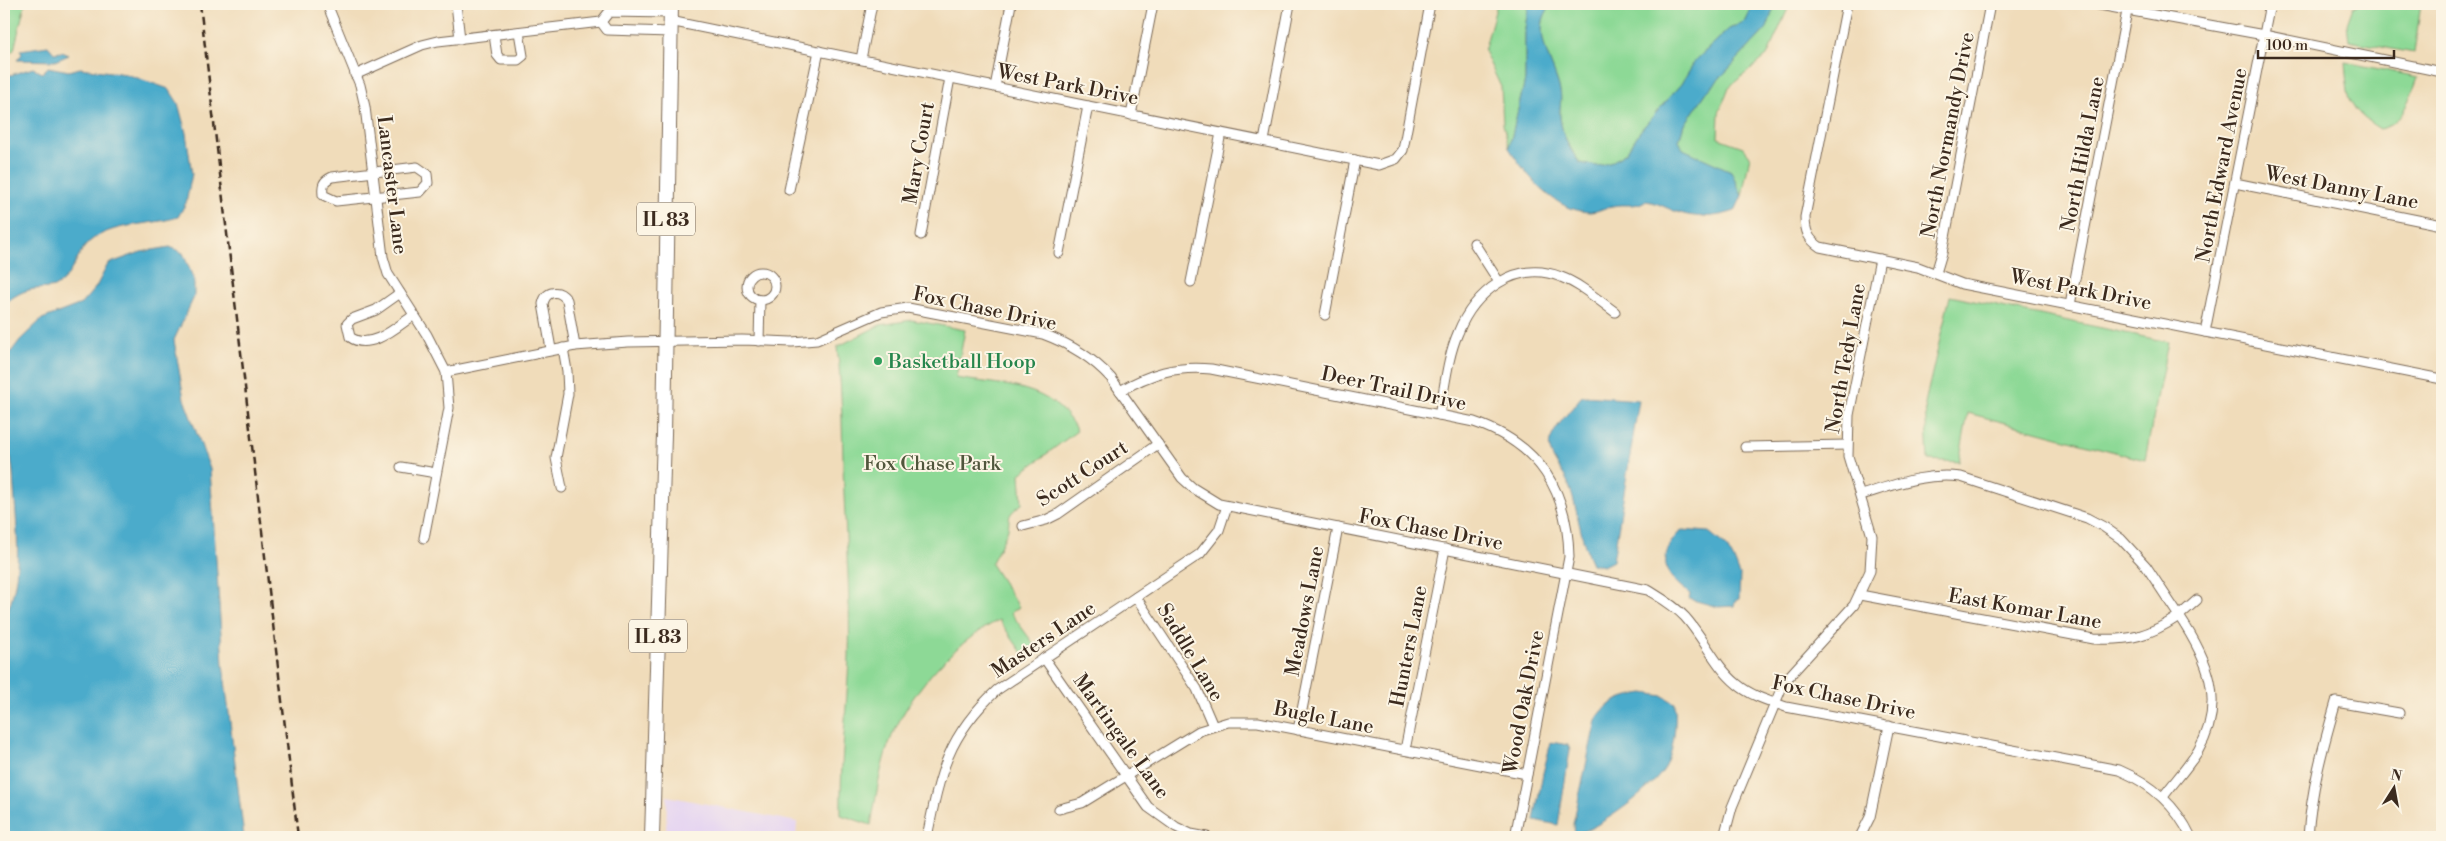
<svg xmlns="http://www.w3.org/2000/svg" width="2446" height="841" font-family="'Libre Bodoni',serif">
	<rect width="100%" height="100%" fill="#fcf5e5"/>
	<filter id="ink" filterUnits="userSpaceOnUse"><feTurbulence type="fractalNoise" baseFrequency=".02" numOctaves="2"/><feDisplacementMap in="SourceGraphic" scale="10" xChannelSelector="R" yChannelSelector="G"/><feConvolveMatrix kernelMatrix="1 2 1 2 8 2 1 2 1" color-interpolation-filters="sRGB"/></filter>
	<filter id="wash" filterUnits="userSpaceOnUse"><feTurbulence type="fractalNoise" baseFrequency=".0096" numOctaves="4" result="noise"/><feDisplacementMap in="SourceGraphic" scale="20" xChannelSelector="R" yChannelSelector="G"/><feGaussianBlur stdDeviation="1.12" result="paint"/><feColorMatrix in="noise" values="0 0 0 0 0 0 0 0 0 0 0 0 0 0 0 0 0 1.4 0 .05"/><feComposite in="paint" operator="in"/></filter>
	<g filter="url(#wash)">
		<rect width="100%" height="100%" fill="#f0dcba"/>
		<!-- built -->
		<path fill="#e4d3f2" d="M667 796 797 822 796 837H666Z"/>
		<!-- green -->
		<g fill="#8dd996" stroke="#64825a">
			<path d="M4 4H25L14 50 4 57Z"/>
			<path d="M1497 4H1529L1525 28V80L1509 148 1503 124 1501 87 1484 51Z"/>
			<path d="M1552 4H1753L1746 21 1729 29 1695 61 1681 84 1641 130 1626 153 1610 163 1597 166 1580 163C1571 149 1562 136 1560 118 1559 109 1562 100 1560 91 1554 62 1528 31 1552 4Z"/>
			<path d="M1775 4H1790L1767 56 1729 87 1719 113 1718 138 1743 147 1750 156 1742 196 1731 171 1682 149 1679 141 1683 127 1706 93 1767 28Z"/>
			<path d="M2359 4H2421L2414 53 2349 41 2347 24 2353 7Z"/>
			<path d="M2345 62 2418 77C2411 96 2402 125 2380 129 2347 109 2348 98 2345 62Z"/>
			<path d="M1950 296 2168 342 2145 460 1968 413 1959 462 1928 460 1925 403Z"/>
			<path d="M912 320 965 330 956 378C1004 386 1052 383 1077 431L1020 474 1022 504C1002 518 1013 518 1006 534 1002 544 996 554 991 564L1019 607 1011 613 1036 647 1023 654 999 620C950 645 907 695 888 746 879 771 876 799 871 825L841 815C840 762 847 710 849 657 851 602 846 548 844 494 842 444 843 396 837 347L880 325Z"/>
		</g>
		<!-- water -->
		<g fill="#4cabcb" stroke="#446a74">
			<path d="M1529 4H1552C1528 31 1554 62 1560 91 1562 100 1559 109 1560 118 1562 135 1570 150 1580 163L1597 166 1610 163 1626 153 1641 130 1681 84 1695 61 1729 29 1746 21 1753 4H1775L1767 28 1706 93 1683 127 1679 141 1683 149 1731 171 1742 196 1735 211C1714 218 1693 219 1672 210 1662 206 1656 202 1645 201 1634 208 1625 203 1612 206 1605 207 1598 212 1590 212 1554 211 1527 176 1509 148L1525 80V28Z"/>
			<path d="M48 46 54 53 62 52 69 55 55 61 17 60 22 54 20 50Z"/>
			<path d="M48 67 69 71 80 68 126 74 169 89 178 103 186 133 192 174 186 203 178 217C149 226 113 222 89 242 75 255 73 278 54 287 49 289 41 288 35 289 23 290 13 297 4 304V77L33 68 42 73Z"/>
			<path d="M170 247 183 253 194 280V297L174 340 184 399 210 469 223 664 244 837H4V618C26 577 15 518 13 472L11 458 4 444V361L20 340 42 319 81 304 96 287 108 264 141 252Z"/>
			<path d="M1585 396 1639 400 1613 561 1603 566 1592 564C1580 540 1578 508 1568 483 1563 471 1546 455 1550 441 1555 426 1571 410 1581 397Z"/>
			<path d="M1682 530 1709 532 1726 546 1735 562 1740 575 1739 599 1735 601 1734 606 1718 607 1689 599 1690 594C1684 589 1677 584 1672 578 1659 563 1668 541 1682 530Z"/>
			<path d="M1644 693 1663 696 1675 703C1676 724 1675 744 1667 764 1658 786 1597 830 1574 835L1573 824 1596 720C1606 702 1623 696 1644 693Z"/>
			<path d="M1551 742 1568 745 1570 750 1558 825 1534 820 1543 773Z"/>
		</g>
	</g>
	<g filter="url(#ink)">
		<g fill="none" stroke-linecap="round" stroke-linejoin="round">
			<defs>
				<g id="minor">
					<path d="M327 4 360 85 365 107 383 257 388 274 427 335 446 372 449 408 424 538"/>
					<path d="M456 4 460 39"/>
					<path d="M1847 4 1805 217C1805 231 1808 239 1820 247L1918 267 1962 284 2442 379"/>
					<path d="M2094 4 2264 35 2442 72"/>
					<path d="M670 21 1379 165 1396 159 1403 150 1430 4"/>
					<path d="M670 32 607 30 601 22 609 12 671 13"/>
					<path d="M494 35 497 55 501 60H518L523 56 519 32"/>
					<path d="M861 59 872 4"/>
					<path d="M355 75 422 45 438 41 601 22"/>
					<path d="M995 87 1011 4"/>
					<path d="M1131 115 1153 4"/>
					<path d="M1264 141 1290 4"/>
					<path d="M417 167 427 174 428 183 420 192 336 201 323 195C322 185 323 181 332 177Z"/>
					<path d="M2235 183 2442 225"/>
					<path d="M789 190 819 51"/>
					<path d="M921 235 950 78"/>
					<path d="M1474 243 1499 282"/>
					<path d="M1059 253 1088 106"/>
					<circle cx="761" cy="286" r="14"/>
					<path d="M1936 273 1942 253 1990 4"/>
					<path d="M1191 282 1221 133"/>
					<path d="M400 293 376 310 352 319 347 324 350 337C370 352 398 326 414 315"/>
					<path d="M2070 305 2127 11"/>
					<path d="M1325 315 1355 160"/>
					<path d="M2205 332 2270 4"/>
					<path d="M759 341 760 300"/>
					<path d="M551 349 543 304C546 290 559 289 567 300L575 346"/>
					<path d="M446 372 575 346 628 342 742 340 792 342 817 340 881 312 908 308 1043 334C1070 344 1092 357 1111 378L1182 478 1193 488 1219 504 1648 590C1661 598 1674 605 1685 617 1704 638 1715 666 1737 684 1751 696 1769 701 1786 707L2119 770C2152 784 2176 805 2191 837"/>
					<path d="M1120 391C1151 373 1175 366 1211 369L1474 422C1539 444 1568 490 1569 557L1515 837"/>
					<path d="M1439 415C1445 388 1447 358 1458 333 1474 292 1516 259 1561 277 1580 284 1598 300 1615 312"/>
					<path d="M1745 447 1847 445"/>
					<path d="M401 467 436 473"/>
					<path d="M562 488 556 458 568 394 567 371 563 348"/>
					<path d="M1023 526 1046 520 1058 514 1158 444"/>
					<path d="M1860 595 2094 639C2130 641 2149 636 2179 616L2146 566 2121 539 2104 527 2087 518 1961 477C1926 472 1894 485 1861 495"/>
					<path d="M1136 597 1197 689 1213 726"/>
					<path d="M1044 658 1148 807 1176 827 1191 834 1207 837"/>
					<path d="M1298 730 1338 528"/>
					<path d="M1405 750 1445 549"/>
					<path d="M2163 797C2174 782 2188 767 2198 751 2227 701 2207 658 2179 616L2197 600"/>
					<path d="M1059 809 1082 803 1199 731 1228 722H1258L1527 774"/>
					<path d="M927 837C940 773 947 736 997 690L1200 554 1219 530 1227 506"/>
					<path d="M1724 837 1732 807 1784 682 1854 605 1870 571 1872 536 1848 456 1849 415 1880 259"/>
					<path d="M1860 837 1870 817 1889 726"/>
					<path d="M2308 837C2311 790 2323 747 2336 702L2399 713"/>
				</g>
				<path id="primary" d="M652 837 664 434 671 4"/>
			</defs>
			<!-- minor casing -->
			<use href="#minor" stroke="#7a6855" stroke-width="11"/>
			<!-- primary casing -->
			<use href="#primary" stroke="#7a6855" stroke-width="16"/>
			<!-- minor -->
			<use href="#minor" stroke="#fff" stroke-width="9"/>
			<!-- primary -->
			<use href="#primary" stroke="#fff" stroke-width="14"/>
			<!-- rail -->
			<path stroke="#3b2a1e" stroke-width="2.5" stroke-dasharray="8 4" stroke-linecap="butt" d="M200 4 298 837"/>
		</g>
	</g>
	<!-- markers -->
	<circle fill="#2e9e5b" stroke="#fcf5e5" stroke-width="2" cx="878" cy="361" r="5"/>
	<g text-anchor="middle" stroke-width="4" stroke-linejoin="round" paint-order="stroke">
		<!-- shield labels -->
		<g fill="#fcf5e5" stroke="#75675a" stroke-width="1">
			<rect x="637" y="202.5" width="58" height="33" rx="4"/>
			<rect x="629" y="619.5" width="58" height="33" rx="4"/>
		</g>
		<g font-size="19" font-weight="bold" fill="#3b2a1e">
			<text x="666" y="226">IL 83</text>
			<text x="658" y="643">IL 83</text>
		</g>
		<!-- street labels -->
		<g font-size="20" fill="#3b2a1e" stroke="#fcf5e5">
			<text transform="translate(1068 84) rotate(11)" y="7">West Park Drive</text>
			<text transform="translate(1947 135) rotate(-79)" y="7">North Normandy Drive</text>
			<text transform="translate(918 153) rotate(-80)" y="7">Mary Court</text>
			<text transform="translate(2082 154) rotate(-79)" y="7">North Hilda Lane</text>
			<text transform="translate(2221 165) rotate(-79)" y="7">North Edward Avenue</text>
			<text transform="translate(393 185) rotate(83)" y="7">Lancaster Lane</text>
			<text transform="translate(2342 187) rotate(11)" y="7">West Danny Lane</text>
			<text transform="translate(2081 289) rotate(11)" y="7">West Park Drive</text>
			<text transform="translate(985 308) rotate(12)" y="7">Fox Chase Drive</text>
			<text transform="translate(1845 358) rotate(-80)" y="7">North Tedy Lane</text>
			<text transform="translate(1394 388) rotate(12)" y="7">Deer Trail Drive</text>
			<text transform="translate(1082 473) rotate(-33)" y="7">Scott Court</text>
			<text transform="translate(1431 529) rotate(11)" y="7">Fox Chase Drive</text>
			<text transform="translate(2025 608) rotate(10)" y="7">East Komar Lane</text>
			<text transform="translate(1304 611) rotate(-79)" y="7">Meadows Lane</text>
			<text transform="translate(1043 639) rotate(-34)" y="7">Masters Lane</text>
			<text transform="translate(1408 646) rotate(-79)" y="7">Hunters Lane</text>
			<text transform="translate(1191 652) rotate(59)" y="7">Saddle Lane</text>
			<text transform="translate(1844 697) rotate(12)" y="7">Fox Chase Drive</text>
			<text transform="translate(1523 702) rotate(-79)" y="7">Wood Oak Drive</text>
			<text transform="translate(1324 717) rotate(11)" y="7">Bugle Lane</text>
			<text transform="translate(1122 736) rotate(54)" y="7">Martingale Lane</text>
		</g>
		<!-- leisure labels -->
		<g font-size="20" fill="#27864d" stroke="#fcf5e5" text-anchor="start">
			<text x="888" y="368">Basketball Hoop</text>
		</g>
		<!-- park labels -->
		<g font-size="20" fill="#50563c" stroke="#fcf5e5">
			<text x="932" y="470">Fox Chase Park</text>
		</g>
	</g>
	<!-- margin -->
	<rect width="2446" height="841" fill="none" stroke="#fcf5e5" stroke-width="20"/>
	<!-- north arrow -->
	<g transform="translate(2394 788) rotate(11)" stroke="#fcf5e5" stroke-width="4" paint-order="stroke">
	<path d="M0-4L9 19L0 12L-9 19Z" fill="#3b2a1e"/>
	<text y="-8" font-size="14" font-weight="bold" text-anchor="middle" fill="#3b2a1e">N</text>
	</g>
	<!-- scale -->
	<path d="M2258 50v8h136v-8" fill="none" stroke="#3b2a1e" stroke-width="2.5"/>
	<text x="2266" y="50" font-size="15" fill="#3b2a1e" stroke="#fcf5e5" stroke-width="4" paint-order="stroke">100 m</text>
</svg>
